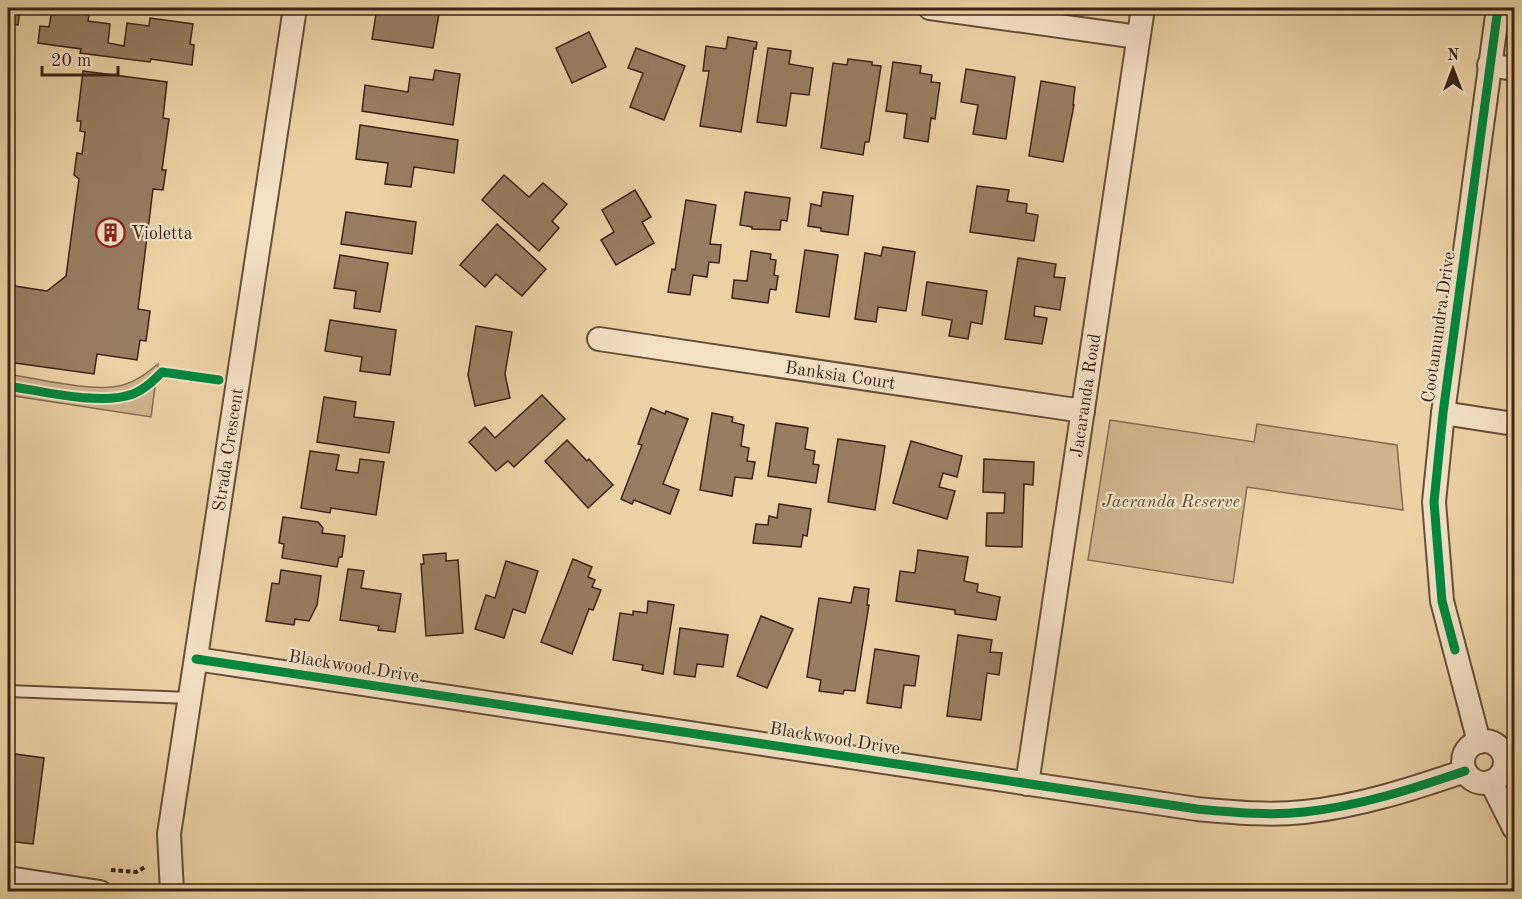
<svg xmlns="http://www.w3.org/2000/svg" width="1522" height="899" font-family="'Old Standard TT',serif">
	<rect width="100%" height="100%" fill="#ecd1a5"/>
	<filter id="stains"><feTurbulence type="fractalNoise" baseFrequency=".00333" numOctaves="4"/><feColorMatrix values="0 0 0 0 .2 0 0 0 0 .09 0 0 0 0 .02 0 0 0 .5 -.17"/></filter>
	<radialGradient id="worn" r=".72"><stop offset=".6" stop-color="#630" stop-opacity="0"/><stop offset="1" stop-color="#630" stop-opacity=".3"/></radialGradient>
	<!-- green -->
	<g fill="#ceb48d" stroke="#856c52" stroke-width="1.5">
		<path d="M158 364 151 417 8 395V374C38 379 95 393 123 385 137 381 147 373 158 364Z"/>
		<path d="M1110 420 1254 442 1257 424 1397 445 1403 510 1247 487 1233 583 1088 560Z"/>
	</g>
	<!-- building -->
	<g fill="#987e60" stroke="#3c2416" stroke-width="1.5">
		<path d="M8 8H20L18 25 9 24 8 34Z"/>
		<path d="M377 8H440L433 48 372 39Z"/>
		<path d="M543 8H579V12Z"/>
		<path d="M52 10 89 15 88 21 110 24 108 43 124 46 127 23 149 26 150 18 193 24 190 44 194 45 192 65 151 59 150 62 80 53 81 49 38 43 40 26 49 27Z"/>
		<path d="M589 32 606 67 572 83 556 48Z"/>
		<path d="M728 37 757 42 756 49 754 48 741 132 700 126 709 71H703L706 46 726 49Z"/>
		<path d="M636 48 685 66 664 120 630 107 643 73 628 68Z"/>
		<path d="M768 48 791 51 789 64 813 68 809 95 791 93 786 126 757 122Z"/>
		<path d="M848 59 872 62V65L881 66 869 142H865L863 155 821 148 833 63 847 65Z"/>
		<path d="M893 62 921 66 920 73 932 75 931 82 940 83 935 119 931 118 928 142 904 138 907 114 886 111Z"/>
		<path d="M966 69 1015 77 1006 139 973 134 978 105 961 102Z"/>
		<path d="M435 70 460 74 453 125 362 111 365 85 408 92 410 77 433 80Z"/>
		<path d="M83 71 167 82 163 118 169 119 162 170H166L163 190 153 189 138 309 150 311 146 341 140 340 137 360 97 354 94 374 8 362V275L13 276 15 286 47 291 66 276 79 179 74 175 77 153 82 154 85 132 80 131 81 121H77Z"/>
		<path d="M1041 81 1075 87 1073 105H1074L1063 162 1029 156Z"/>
		<path d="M360 125 458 140 454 173 414 167 411 187 385 184 388 163 356 159Z"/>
		<path d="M504 175 529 197 543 183 567 204 552 221 559 228 539 251 482 200Z"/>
		<path d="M977 186 1009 190 1007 201 1027 204 1026 213 1038 215 1034 241 970 232Z"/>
		<path d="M635 190 651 217 642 222 654 243 616 265 601 240 614 232 602 210Z"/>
		<path d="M745 192 790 198 787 221 781 220 780 230 752 229V227L740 225Z"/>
		<path d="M823 192 853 196 848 235 821 231V228L808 226 811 204 821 206Z"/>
		<path d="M686 200 716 205 710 244 721 245 719 263 709 262 707 277 693 275 690 295 668 292 672 269 675 270Z"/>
		<path d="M346 212 416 222 412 254 341 244Z"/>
		<path d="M497 224 546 269 522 296 496 274 485 287 460 265Z"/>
		<path d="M883 247 915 252 906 311 878 307 876 322 855 319 865 253 881 256Z"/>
		<path d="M805 250 838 255 829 317 796 312Z"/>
		<path d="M751 251 771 254 770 259 776 260 774 275 778 276 776 290 770 289 768 303 732 298 734 280 747 281Z"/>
		<path d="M340 255 388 263 380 312 354 308 356 291 334 288Z"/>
		<path d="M1018 258 1056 264 1054 277 1065 278 1060 310 1035 306 1034 316 1047 318 1042 344 1005 339Z"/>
		<path d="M927 282 987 291 982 324 971 322 968 339 949 336 952 320 922 315Z"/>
		<path d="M330 320 396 330 390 375 360 371 362 357 325 351Z"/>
		<path d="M476 326 512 332 505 374 510 398 475 406 468 375Z"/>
		<path d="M542 395 565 419 514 467 508 461 496 471 469 442 485 427 495 438Z"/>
		<path d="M324 397 356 402 354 417 394 422 389 453 317 442Z"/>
		<path d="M651 408 665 414 666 411 688 419 663 484 679 490 670 514 634 500 632 504 621 499 642 445 638 444Z"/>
		<path d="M712 413 733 417 732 422 744 425 741 446 749 448 747 461 755 462 752 479 735 477 732 496 700 490Z"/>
		<path d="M776 423 808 428 805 449 815 451 813 464 819 465 816 483 768 476Z"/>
		<path d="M838 439 885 446 875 510 828 502Z"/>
		<path d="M567 440 587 461 589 459 613 485 588 508 545 461Z"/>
		<path d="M911 441 962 456 957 477 943 473 939 487 955 491 947 519 893 503Z"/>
		<path d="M310 451 339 455 336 470 358 473 360 459 384 462 376 515 331 508 330 513 301 508Z"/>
		<path d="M984 459 1034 462 1033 485 1024 484 1022 547 986 546 987 513H1004L1005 493 983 492Z"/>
		<path d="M779 504 811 509 807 536 803 535 801 547 753 543 756 524 768 525 769 516 777 518Z"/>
		<path d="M283 517 318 522 323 528 322 533 345 536 342 557H339L337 567 282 558 284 544 279 543Z"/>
		<path d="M918 550 968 557 964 581 978 584 977 592 1000 597 996 620 955 614V610L896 601 900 571 915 573Z"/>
		<path d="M446 553V561L458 560 463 633 426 636 421 564H424L423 555Z"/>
		<path d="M573 559 592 567 588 577 595 580 592 587 601 590 593 610 589 609 572 654 541 642Z"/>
		<path d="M506 561 538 571 525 613 513 609 504 638 475 629 486 595 495 598Z"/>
		<path d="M348 569 364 571 361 588 401 594 395 632 378 630 379 626 340 620Z"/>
		<path d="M281 570 321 576 317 605 309 621 295 619 294 625 266 621 272 583 279 584Z"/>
		<path d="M854 587 869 589 867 605H869L855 691 844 690 843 694 819 691 821 680 807 677 819 598 851 603Z"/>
		<path d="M648 601 674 605 663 674 642 670 643 665 613 660 620 613 633 615V611L647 613Z"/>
		<path d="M761 616 793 629 767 688 737 676Z"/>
		<path d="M680 628 728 635 723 667 697 664 695 677 674 674Z"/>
		<path d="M958 635 992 640 990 652 1002 653 999 675 987 673 981 720 947 716Z"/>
		<path d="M875 649 919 656 915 686 904 685 901 708 867 703Z"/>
		<path d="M8 753 44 758 33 844 8 841Z"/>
	</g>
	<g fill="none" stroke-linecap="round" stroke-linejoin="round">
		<defs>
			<path id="service" d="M8 691 190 698"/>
			<g id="minor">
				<path d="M930 8 1138 37"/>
				<path d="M1489 65 1514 69"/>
				<path id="s1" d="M599 339 1083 411"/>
				<path d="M1443 413 1514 424"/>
				<path d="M196 659 1197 809C1232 812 1268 816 1304 812 1360 806 1412 789 1465 771"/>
				<circle cx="1484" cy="762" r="21"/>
				<path d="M1479 742 1442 601 1434 502 1443 413 1498 8"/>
				<path d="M1491 782 1514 828"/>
				<path id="s2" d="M1027 784 1143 8"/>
				<path d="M8 878 100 892"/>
				<path id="s3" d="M172 892 169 834 295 8"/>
			</g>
		</defs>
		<!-- service casing -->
		<use href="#service" stroke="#684f3a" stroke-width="14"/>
		<!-- minor casing -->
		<use href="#minor" stroke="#684f3a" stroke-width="26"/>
		<!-- path -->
		<path stroke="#3c2416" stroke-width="4" stroke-dasharray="4.5 3" stroke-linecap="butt" d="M111 870 136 872 147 866"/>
		<!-- service -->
		<use href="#service" stroke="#f3e1c4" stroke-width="10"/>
		<!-- minor -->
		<use href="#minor" stroke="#f3e1c4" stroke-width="22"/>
		<defs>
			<g id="cycleway">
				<path d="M8 386C41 391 101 406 133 394 145 389 153 381 162 372L219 380"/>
				<path d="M1455 650 1442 601 1434 502 1443 413 1498 8"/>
				<path d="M196 659 1197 809C1232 812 1268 816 1304 812 1360 806 1412 789 1465 771"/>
			</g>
		</defs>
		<!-- cycleway casing -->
		<use href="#cycleway" stroke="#f3e1c4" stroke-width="13"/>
		<!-- cycleway -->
		<use href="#cycleway" stroke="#00873e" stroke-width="9"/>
	</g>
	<!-- icons -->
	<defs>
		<symbol id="building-ring" viewBox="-11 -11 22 22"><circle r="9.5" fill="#f3e1c4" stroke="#8f2418" stroke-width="1.5"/><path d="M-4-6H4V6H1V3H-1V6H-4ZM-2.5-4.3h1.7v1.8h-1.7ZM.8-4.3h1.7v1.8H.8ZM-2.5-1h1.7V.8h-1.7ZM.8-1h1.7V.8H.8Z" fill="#8f2418"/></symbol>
	</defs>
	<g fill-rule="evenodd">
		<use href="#building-ring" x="94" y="216" width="33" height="33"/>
	</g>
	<g text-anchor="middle" stroke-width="4.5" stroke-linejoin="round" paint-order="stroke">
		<!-- poi labels -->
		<g font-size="18" fill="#3c2416" stroke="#f3e1c4" text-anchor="start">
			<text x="131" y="239">Violetta</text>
		</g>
		<!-- street labels -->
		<g font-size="18" fill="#3c2416" stroke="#f3e1c4">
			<text transform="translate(1438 327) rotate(-82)" y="6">Cootamundra Drive</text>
			<text dy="6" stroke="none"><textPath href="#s1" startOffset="244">Banksia Court</textPath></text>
			<text dy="6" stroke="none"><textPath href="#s2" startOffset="393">Jacaranda Road</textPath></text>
			<text dy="6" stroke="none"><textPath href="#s3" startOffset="447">Strada Crescent</textPath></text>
			<text transform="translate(354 666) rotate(9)" y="6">Blackwood Drive</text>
			<text transform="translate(835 738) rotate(9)" y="6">Blackwood Drive</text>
		</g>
		<!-- park labels -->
		<g font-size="18" font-style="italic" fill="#604834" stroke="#f3e1c4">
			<text x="1171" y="507">Jacranda Reserve</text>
		</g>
	</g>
	<!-- margin -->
	<rect width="1522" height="899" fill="none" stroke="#ecd1a5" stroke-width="30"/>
	<rect x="9" y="9" width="1504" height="881" fill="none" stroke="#3c2416" stroke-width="3"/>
	<rect x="15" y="15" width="1492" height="869" fill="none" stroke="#3c2416" stroke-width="1.5"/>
	<!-- north arrow -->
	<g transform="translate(1453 69)" stroke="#f3e1c4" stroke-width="4.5" paint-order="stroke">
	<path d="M0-4.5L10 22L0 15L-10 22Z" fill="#3c2416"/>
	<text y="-9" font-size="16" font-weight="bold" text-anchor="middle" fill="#3c2416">N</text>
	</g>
	<!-- scale -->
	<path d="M42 66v9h76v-9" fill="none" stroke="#3c2416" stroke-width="3"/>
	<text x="51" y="66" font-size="18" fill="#3c2416" stroke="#f3e1c4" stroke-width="4.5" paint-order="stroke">20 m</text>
	<rect width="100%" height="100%" filter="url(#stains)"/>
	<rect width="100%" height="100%" fill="url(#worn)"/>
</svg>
